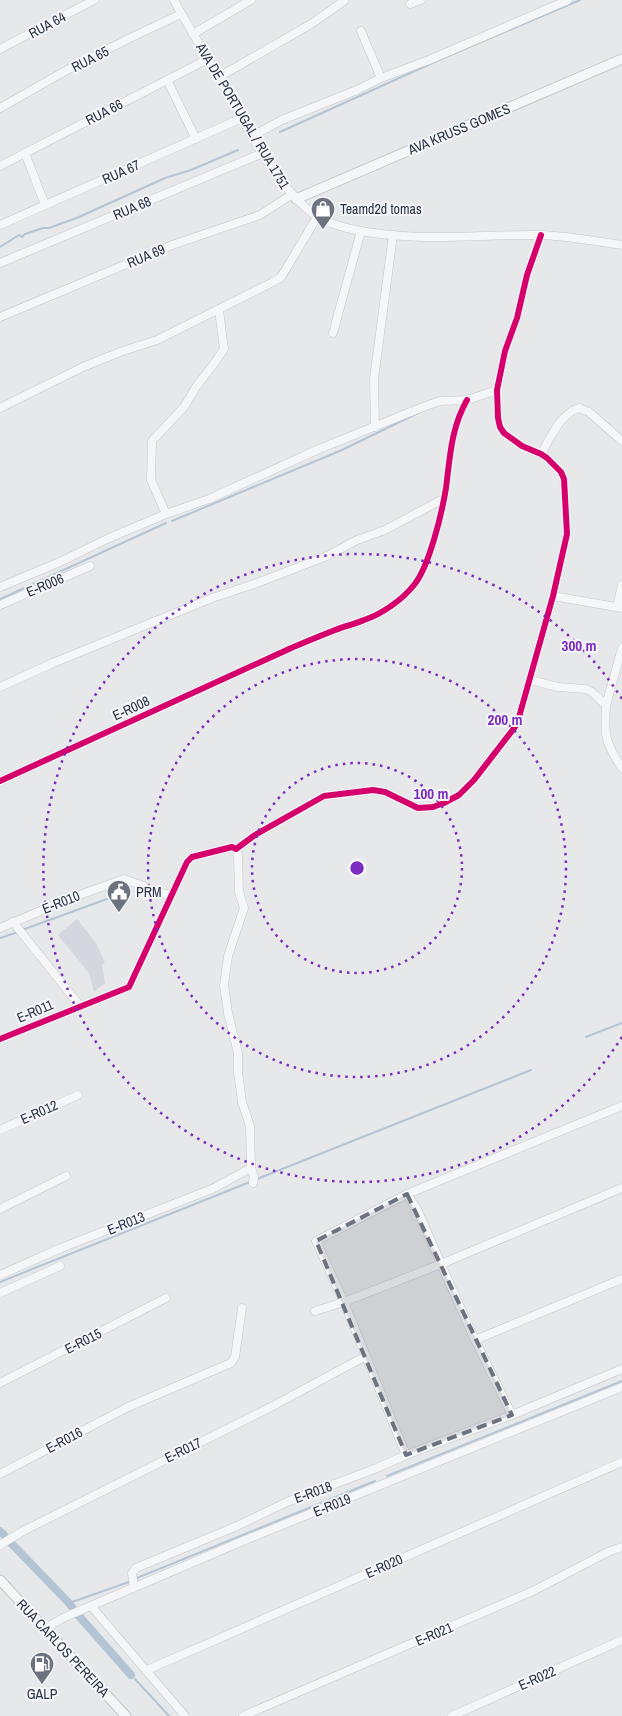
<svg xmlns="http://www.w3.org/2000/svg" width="622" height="1716" font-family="'Archivo Narrow',sans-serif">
	<rect width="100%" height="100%" fill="#e6e8ea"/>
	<!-- built -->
	<path fill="#d4d7dd" d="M77 919 96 943 105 963 102 965 105 983 94 992 89 973 58 935Z"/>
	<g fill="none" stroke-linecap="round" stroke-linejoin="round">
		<!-- stream -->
		<g stroke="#b4c4d5" stroke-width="2">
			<path d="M280 132 439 60 580 0"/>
			<path d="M0 247 19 235 22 237 25 234 43 228H49L79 217 165 178 191 170 238 150"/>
			<path d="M172 521 342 450 418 413"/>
			<path d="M0 599 166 523"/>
			<path d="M22 930 107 899"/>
			<path d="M0 938 18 932"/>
			<path d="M586 1037 622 1023"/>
			<path d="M257 1179 531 1070"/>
			<path d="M0 1282 250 1182"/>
			<path d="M387 1476 622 1381"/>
			<path d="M137 1578 375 1481"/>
			<path d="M69 1603 129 1582"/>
			<path d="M135 1679 169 1716"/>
		</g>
		<!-- canal -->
		<g stroke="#b4c4d5" stroke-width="8">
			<path d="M0 1531 4 1535"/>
			<path d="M10 1542 69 1603 74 1610"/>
			<path d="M78 1615 131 1675"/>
		</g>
		<defs>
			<g id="minor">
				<path d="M174 0C188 27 205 52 219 78 243 120 277 189 316 216 326 223 340 226 351 229 413 243 477 234 540 235 567 236 595 241 622 245"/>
				<path d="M410 4 421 0"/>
				<path d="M361 31 381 78"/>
				<path d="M193 34 251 0"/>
				<path d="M0 49 94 0"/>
				<path d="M219 77 311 24 344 1"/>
				<path d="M167 80 196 139"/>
				<path d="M0 108 67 70 130 38 181 14"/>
				<path d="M252 136 282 120 357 90 381 78 429 60 568 0"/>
				<path d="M25 153 45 205"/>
				<path d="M0 166 208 59"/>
				<path d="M0 225 242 118"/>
				<path d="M0 263 263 153"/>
				<path d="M0 317 172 245 260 215 291 195"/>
				<path d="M333 333 361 231"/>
				<path d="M0 408 83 367 120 352 157 340 273 282 281 277 286 269 317 217"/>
				<path d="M375 427 374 379 393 235"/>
				<path d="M541 454C551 437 560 414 579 408L589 412 622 441"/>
				<path d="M166 514 151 480 152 441 184 407 196 387 213 365 224 349 219 310"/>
				<path d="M0 587 62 561 109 538 166 514 209 499 319 449 423 407 440 401 467 400 497 390"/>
				<path d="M553 596 622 608"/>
				<path d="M0 605 90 566"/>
				<path d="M617 607 622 585"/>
				<path d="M622 648 606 705C604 735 605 743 622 768"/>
				<path d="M530 680 558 687 586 689 592 692 606 705"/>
				<path d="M0 687 53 663 212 598 257 583 327 556 357 540 385 530 443 499"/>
				<path d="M0 781 289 649C305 642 320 636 335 630 345 626 355 624 364 620 382 614 402 600 414 585 429 567 442 513 446 488 450 457 451 428 467 400"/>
				<path d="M236 849 238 855 239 892 244 908 228 956 224 985 228 1013 238 1053V1072L242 1102 250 1126 251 1168 254 1177 253 1183"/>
				<path d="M13 922 80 1006"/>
				<path d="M0 928 71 898 124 879 171 896"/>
				<path d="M0 1039 129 987 187 862 192 857 232 847 236 849 255 835 324 796 373 790 385 792 418 808 433 807 444 803 459 795 474 780 515 727 519 717 553 596 567 534 564 479 561 472 547 458 541 454 522 446 504 433 500 427 498 418 497 390 505 351 517 318 527 275 541 235"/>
				<path d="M0 1130 78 1095"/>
				<path d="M0 1209 66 1176"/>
				<path d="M0 1275 61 1248 212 1189 251 1168"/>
				<path d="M0 1293 60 1266"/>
				<path d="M315 1311 344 1302 441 1264 418 1211 407 1194"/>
				<path d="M475 1340 622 1279"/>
				<path d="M0 1383 166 1298"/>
				<path d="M512 1415 475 1340 441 1264 622 1188"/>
				<path d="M406 1455 344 1302 316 1241 407 1194 622 1106"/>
				<path d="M0 1474 128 1407 231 1363 235 1357 242 1308"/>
				<path d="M0 1545 23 1531 269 1408 366 1356"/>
				<path d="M134 1587 132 1573 136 1568 237 1526 287 1502 377 1468 406 1455 512 1415 622 1369"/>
				<path d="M91 1606 185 1716"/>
				<path d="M44 1629 65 1617 238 1543 622 1387"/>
				<path d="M147 1670 622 1462"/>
				<path d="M243 1716 533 1591 608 1552 622 1547"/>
				<path d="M452 1716 622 1640"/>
			</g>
			<g id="tertiary">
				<path d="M296 199 622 59"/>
				<path d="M0 1580 126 1716"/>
			</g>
		</defs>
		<!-- minor casing -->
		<use href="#minor" stroke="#c4c6c8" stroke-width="9"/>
		<!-- tertiary casing -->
		<use href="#tertiary" stroke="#c4c6c8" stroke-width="11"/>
		<!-- minor -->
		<use href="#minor" stroke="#f5f6f7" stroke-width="8"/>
		<!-- tertiary -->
		<use href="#tertiary" stroke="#f5f6f7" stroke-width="9"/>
		<defs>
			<g id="cycleway">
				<path d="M0 781 289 649C305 642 320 636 335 630 345 626 355 624 364 620 382 614 402 600 414 585 429 567 442 513 446 488 450 457 451 428 467 400"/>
				<path d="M0 1039 129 987 187 862 192 857 232 847 236 849 255 835 324 796 373 790 385 792 418 808 433 807 444 803 459 795 474 780 515 727 519 717 553 596 567 534 564 479 561 472 547 458 541 454 522 446 504 433 500 427 498 418 497 390 505 351 517 318 527 275 541 235"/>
			</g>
		</defs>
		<!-- cycleway casing -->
		<use href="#cycleway" stroke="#f4f6f9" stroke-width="9"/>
		<!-- cycleway -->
		<use href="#cycleway" stroke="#d6006c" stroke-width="6"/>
	</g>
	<!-- marked area -->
	<path fill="#6c737f" fill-opacity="0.2" stroke="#6c737f" stroke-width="4" stroke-dasharray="10 6" stroke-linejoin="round" d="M407 1194 512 1415 406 1455 316 1241Z"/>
	<!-- distance rings -->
	<g fill="none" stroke="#7b2cbf" stroke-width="2.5" stroke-dasharray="2.5 5">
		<circle cx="357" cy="868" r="105"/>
		<circle cx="357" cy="868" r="209"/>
		<path d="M622 1037A314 314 0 1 1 622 699"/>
	</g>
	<!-- icons -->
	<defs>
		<symbol id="shop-pin" viewBox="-11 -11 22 30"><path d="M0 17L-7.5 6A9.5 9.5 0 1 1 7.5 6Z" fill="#6c737f" stroke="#f4f6f9"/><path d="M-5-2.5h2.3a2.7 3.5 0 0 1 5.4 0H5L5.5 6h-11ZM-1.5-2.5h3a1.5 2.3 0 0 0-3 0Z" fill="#fff"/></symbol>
		<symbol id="civic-pin" viewBox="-11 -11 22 30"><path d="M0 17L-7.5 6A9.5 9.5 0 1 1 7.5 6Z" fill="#6c737f" stroke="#f4f6f9"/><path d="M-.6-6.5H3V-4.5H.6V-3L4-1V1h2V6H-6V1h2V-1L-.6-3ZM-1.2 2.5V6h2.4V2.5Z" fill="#fff"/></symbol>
		<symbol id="fuel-pin" viewBox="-11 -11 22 30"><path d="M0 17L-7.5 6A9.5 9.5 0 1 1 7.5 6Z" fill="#6c737f" stroke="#f4f6f9"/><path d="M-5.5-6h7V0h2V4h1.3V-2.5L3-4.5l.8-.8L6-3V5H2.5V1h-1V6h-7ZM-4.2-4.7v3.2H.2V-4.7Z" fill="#fff"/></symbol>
	</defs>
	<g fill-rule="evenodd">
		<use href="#shop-pin" x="309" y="195" width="28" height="38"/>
		<use href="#civic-pin" x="105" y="878" width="28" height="38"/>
		<use href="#fuel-pin" x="28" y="1650" width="28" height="38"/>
	</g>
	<g text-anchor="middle" stroke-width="4" stroke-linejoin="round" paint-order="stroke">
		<!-- street labels -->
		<g font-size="14" fill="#2b3445" stroke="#f4f6f9">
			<text transform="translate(47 25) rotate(-28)" y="5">RUA 64</text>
			<text transform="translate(90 59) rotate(-27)" y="5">RUA 65</text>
			<text transform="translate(104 112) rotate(-27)" y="5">RUA 66</text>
			<text transform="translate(243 116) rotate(59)" y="5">AVA DE PORTUGAL / RUA 1751</text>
			<text transform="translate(459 129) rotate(-23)" y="5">AVA KRUSS GOMES</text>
			<text transform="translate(121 172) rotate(-24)" y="5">RUA 67</text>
			<text transform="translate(132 208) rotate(-23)" y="5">RUA 68</text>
			<text transform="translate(146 256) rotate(-23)" y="5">RUA 69</text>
			<text transform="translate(45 585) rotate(-23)" y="5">E-R006</text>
			<text transform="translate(131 708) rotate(-25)" y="5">E-R008</text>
			<text transform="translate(61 902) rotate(-22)" y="5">E-R010</text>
			<text transform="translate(35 1011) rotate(-23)" y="5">E-R011</text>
			<text transform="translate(39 1112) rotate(-24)" y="5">E-R012</text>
			<text transform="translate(126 1223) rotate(-22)" y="5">E-R013</text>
			<text transform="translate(83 1341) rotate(-27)" y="5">E-R015</text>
			<text transform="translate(64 1440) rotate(-28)" y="5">E-R016</text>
			<text transform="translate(183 1450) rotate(-26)" y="5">E-R017</text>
			<text transform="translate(313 1492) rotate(-20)" y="5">E-R018</text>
			<text transform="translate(332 1505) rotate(-22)" y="5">E-R019</text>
			<text transform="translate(384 1566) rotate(-24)" y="5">E-R020</text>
			<text transform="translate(434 1634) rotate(-23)" y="5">E-R021</text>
			<text transform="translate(63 1648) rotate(47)" y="5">RUA CARLOS PEREIRA</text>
			<text transform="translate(537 1678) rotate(-24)" y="5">E-R022</text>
		</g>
		<!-- poi labels -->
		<g font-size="14" fill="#2b3445" stroke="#f4f6f9" text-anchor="start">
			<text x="340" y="214">Teamd2d tomas</text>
			<text x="136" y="897">PRM</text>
			<text x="42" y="1699" text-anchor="middle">GALP</text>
		</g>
	</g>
	<circle cx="357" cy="868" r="8" fill="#7b2cbf" stroke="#f4f6f9" stroke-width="2.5"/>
	<g font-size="15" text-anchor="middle" font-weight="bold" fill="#7b2cbf" stroke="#f4f6f9" stroke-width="4" stroke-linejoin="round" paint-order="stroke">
		<text x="579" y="651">300 m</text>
		<text x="505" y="725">200 m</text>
		<text x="431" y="799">100 m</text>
	</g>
</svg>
